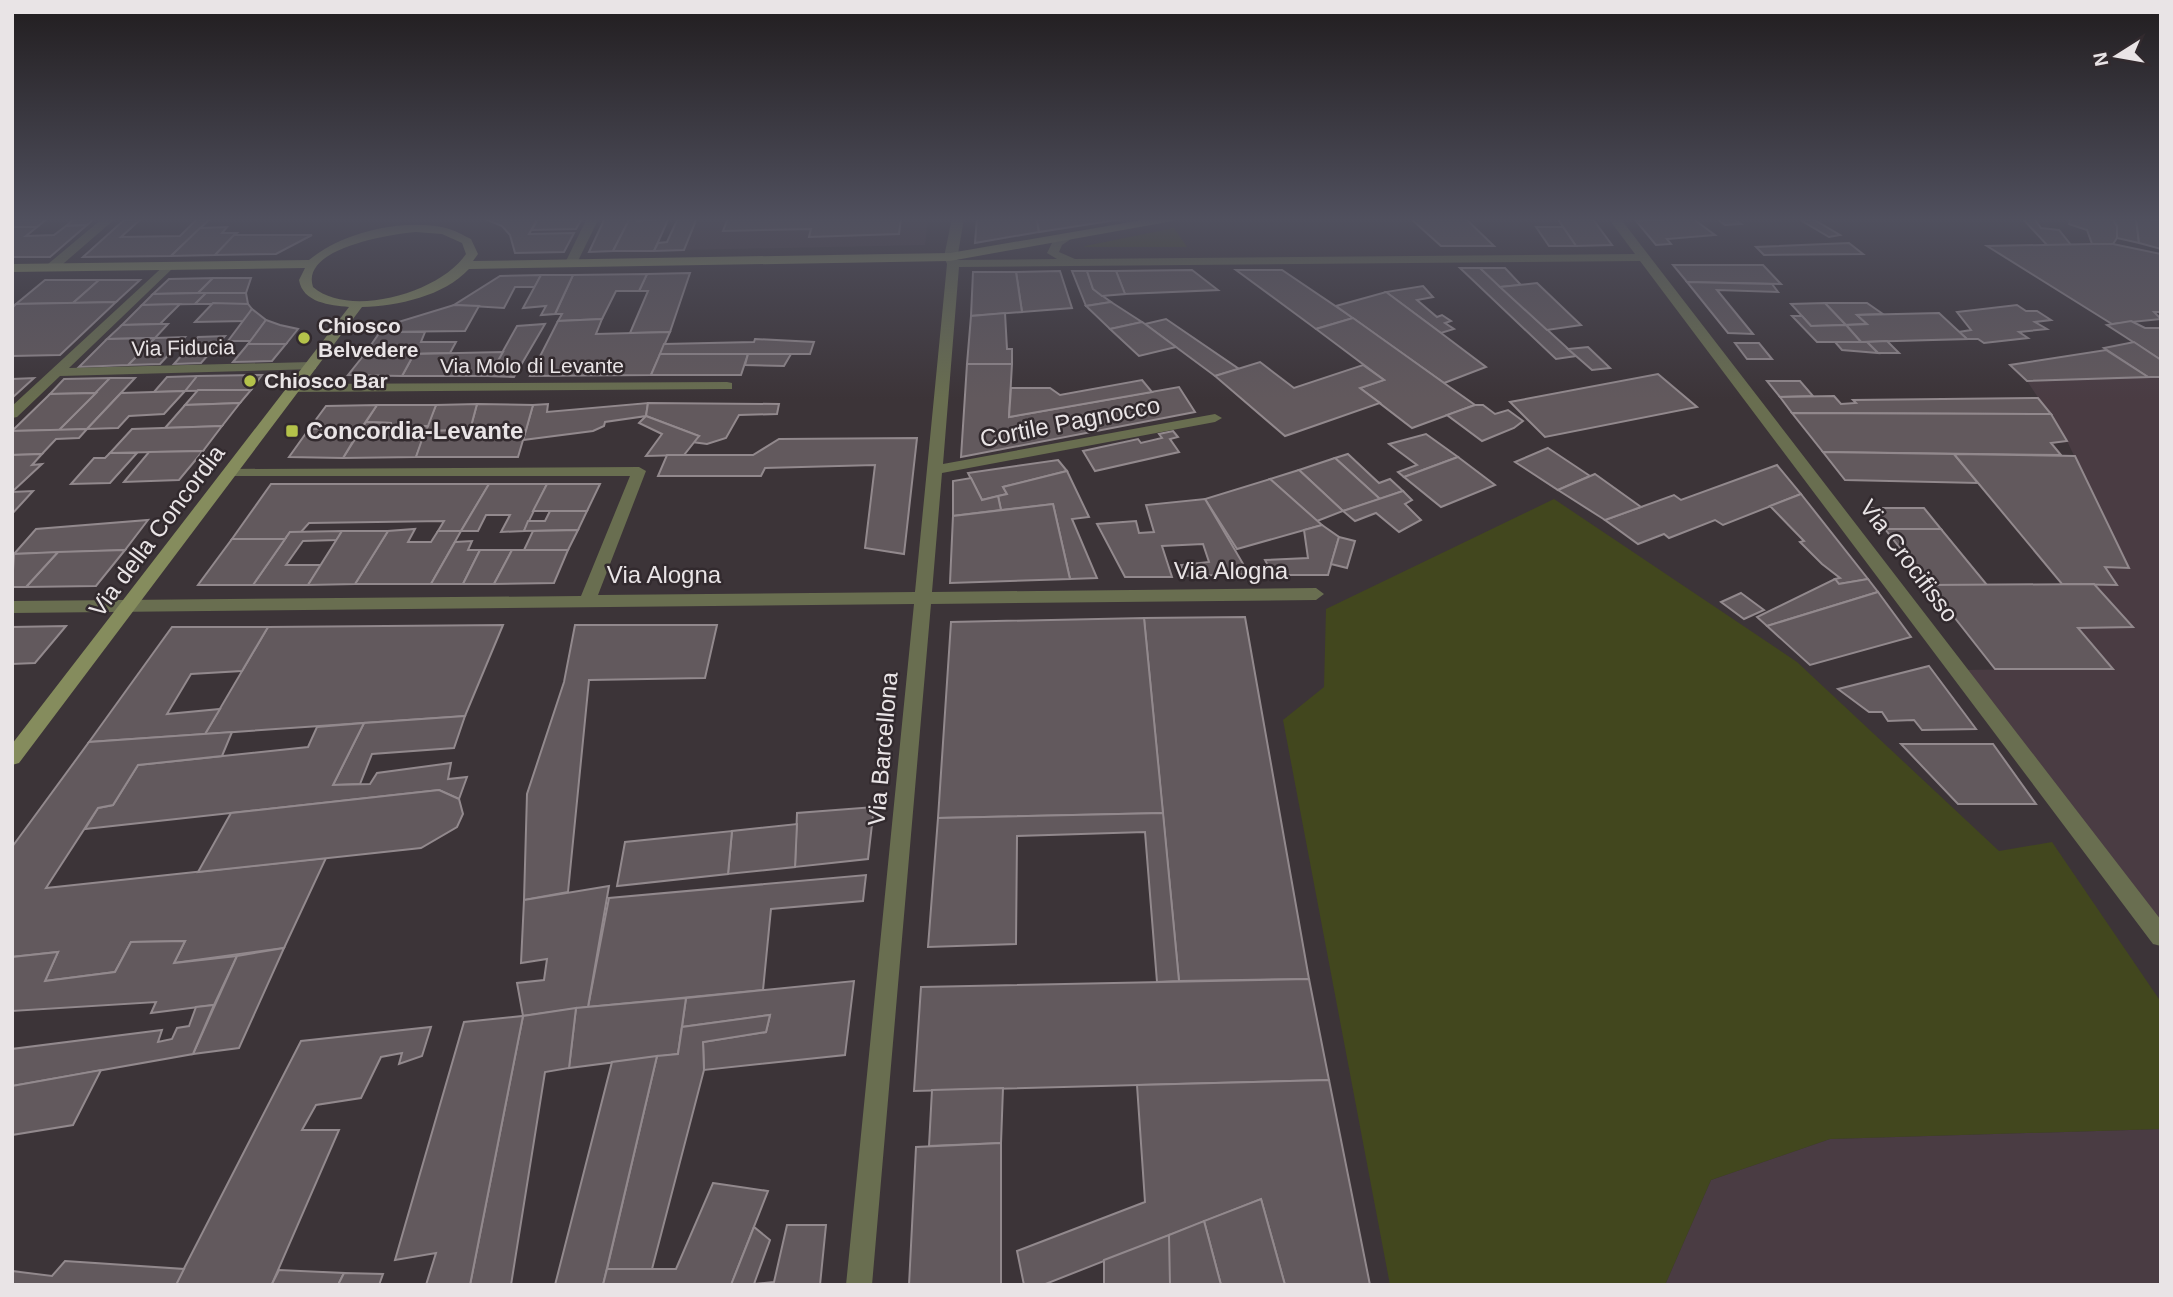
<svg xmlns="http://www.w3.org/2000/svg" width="2173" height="1297" font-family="Helvetica,sans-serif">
	<rect width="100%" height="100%" fill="#3c3438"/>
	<!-- built -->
	<g fill="#4a3c43">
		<path d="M697 218H928L925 245 684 250Z"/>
		<path d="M2161 377V937L1961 670 2113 668 2078 628 2132 627 2094 584 2105 567H2128L2067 441 2027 381Z"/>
		<path d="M2161 1129V1285H1665L1711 1180 1830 1139Z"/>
	</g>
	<!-- green -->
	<g fill="#42471e">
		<path d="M1174 228 1187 247H1084L1085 246Z"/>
		<path d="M1554 499 1797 662 1999 851 2052 842 2161 1002V1129L1830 1139 1711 1180 1665 1285H1390L1283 720 1324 687 1326 609Z"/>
	</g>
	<!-- building -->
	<g fill="#62595d" stroke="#92898d" stroke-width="2">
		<path d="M12 218H48L37 227H12Z"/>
		<path d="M75 218H95L87 225 66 226Z"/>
		<path d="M198 218H211L171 256 83 257 124 220 141 219 121 237 180 236Z"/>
		<path d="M483 218H538L529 234 574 233 564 252 515 253 510 235 502 226Z"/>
		<path d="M538 218H582L576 229 532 230Z"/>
		<path d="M605 218H630L613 251 589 252Z"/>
		<path d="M630 218H638L637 221 669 218 654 251H613Z"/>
		<path d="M678 218H697L684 250 654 251 658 243 667 242Z"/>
		<path d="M728 218H901L899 234 809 237 811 229 723 231Z"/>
		<path d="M977 218H1037L1039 232 975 243Z"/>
		<path d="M1053 218H1129L1039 232 1037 220Z"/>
		<path d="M1410 218H1465L1494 246H1441Z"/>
		<path d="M1557 218H1592L1612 245 1576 246Z"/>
		<path d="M1692 218 1715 235 1667 239 1671 244 1656 245 1636 221Z"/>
		<path d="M1716 218H1732L1741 224 1725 225Z"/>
		<path d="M2022 218H2034L2041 228 2059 230 2071 245H2047Z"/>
		<path d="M2070 218H2112L2117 226V238L2113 244H2092L2087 230 2069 224Z"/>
		<path d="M2112 218H2136L2139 243 2117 238V226Z"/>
		<path d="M2136 218 2161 220V249L2139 243Z"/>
		<path d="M1813 219 1840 235 1829 237 1802 221Z"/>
		<path d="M87 225 50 257H12V227H37L26 236 54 235 66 226Z"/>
		<path d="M227 227 222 233H237L215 255 171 256 200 228Z"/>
		<path d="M1536 227H1563L1576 246H1549Z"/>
		<path d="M234 235H312L276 254 215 255Z"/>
		<path d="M1849 243 1863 254 1764 255 1756 247Z"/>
		<path d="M2092 244H2113L2161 254V312H2154L2161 319 2112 324 1987 246Z"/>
		<path d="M1673 265H1763L1781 284 1687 282Z"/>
		<path d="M1460 268H1480L1576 356 1556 359Z"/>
		<path d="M1480 268H1505L1521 285 1500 287Z"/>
		<path d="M1192 270 1218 290 1125 294 1116 271Z"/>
		<path d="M1236 270H1282L1353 318 1316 329Z"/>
		<path d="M1060 271 1072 308 1022 312 1016 272Z"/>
		<path d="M1072 271H1087L1093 289 1111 302 1086 306Z"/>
		<path d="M1087 271H1116L1125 294 1102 296 1093 289Z"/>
		<path d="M973 272H1016L1022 312 971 316Z"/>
		<path d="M690 273 670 332 630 333 648 291H639L647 274Z"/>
		<path d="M647 274 639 291H616L602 319 558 321 562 314H555L573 275Z"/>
		<path d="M541 275 535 287H515L504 308 454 305 500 276Z"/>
		<path d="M541 275H573L555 314 541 315 546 306 523 308Z"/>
		<path d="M213 278 198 293 153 294 169 279Z"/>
		<path d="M213 278H251L246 293H198Z"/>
		<path d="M45 280H99L73 303 16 304Z"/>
		<path d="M99 280H140L116 302 73 303Z"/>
		<path d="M1687 282 1772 284 1778 292 1717 290 1753 334 1728 333Z"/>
		<path d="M1537 283 1581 325 1547 330 1500 287Z"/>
		<path d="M1423 286 1433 297 1417 300 1437 317 1442 315 1451 321 1445 323 1454 329 1441 333 1386 292Z"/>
		<path d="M1386 292 1441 333 1486 367 1444 383 1336 306Z"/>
		<path d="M198 293H206L195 304 142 305 153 294Z"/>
		<path d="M206 293H246L248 304H195Z"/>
		<path d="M116 302 60 355 12 356V308L16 304Z"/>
		<path d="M1111 302 1142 322 1110 329 1086 306Z"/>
		<path d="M213 303 248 304 252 309 245 321 195 322Z"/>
		<path d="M1825 303 1846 325 1811 326 1791 304Z"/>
		<path d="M1825 303H1867L1883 314 1857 315 1867 324 1846 325Z"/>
		<path d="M180 304 160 324 122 325 142 305Z"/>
		<path d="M454 305 479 306 465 331 380 332 385 326Z"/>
		<path d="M2017 305 2026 311H2037L2051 320 2035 322 2047 329 2019 332 2028 338 1984 343 1978 339H1967L1959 332 1971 330 1957 312Z"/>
		<path d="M252 309 266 320 251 341H228Z"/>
		<path d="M1005 313 1007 349H1012V364H967L971 316Z"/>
		<path d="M1939 313 1967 339 1861 342 1846 325 1867 324 1857 315Z"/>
		<path d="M1792 316H1802L1811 326 1846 325 1861 342H1817Z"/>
		<path d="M1353 318 1444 383 1475 405 1412 428 1360 388 1384 380 1316 329Z"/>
		<path d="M602 319 596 334 670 332 651 375 530 376 558 321Z"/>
		<path d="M1166 319 1239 369 1215 376 1145 324Z"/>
		<path d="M266 320 280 325 298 329 286 344H248Z"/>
		<path d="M2131 321 2145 328H2161V360L2107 325Z"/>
		<path d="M1142 322 1145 324 1176 347 1139 356 1110 329Z"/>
		<path d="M160 324H168L155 338 107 339 122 325Z"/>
		<path d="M545 324 514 377 489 376 517 326Z"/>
		<path d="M380 332H425L421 342H456L450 353 364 355Z"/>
		<path d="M225 336 201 363 174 364 198 337Z"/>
		<path d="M185 337 160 364 128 365 155 338Z"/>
		<path d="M155 338 128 365 79 367 107 339Z"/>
		<path d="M755 339 814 342 810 354H660L664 344 754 342Z"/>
		<path d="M1887 341 1899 353H1878L1867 342Z"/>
		<path d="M1835 342H1867L1878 353 1842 350Z"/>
		<path d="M2134 342 2161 360V377H2148L2104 348Z"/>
		<path d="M1735 343H1759L1772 359H1747Z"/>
		<path d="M248 344H286L272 361 233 362Z"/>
		<path d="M1588 347 1610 368 1592 370 1568 349Z"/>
		<path d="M2106 350 2148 377 2027 381 2010 365Z"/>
		<path d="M503 352 489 376H402L414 354Z"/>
		<path d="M414 354 402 376 348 375 364 355Z"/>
		<path d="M660 354H748L741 375H651Z"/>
		<path d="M748 354H791L784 366 745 365Z"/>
		<path d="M1260 362 1294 388 1363 365 1384 380 1360 388 1380 403 1285 436 1215 376Z"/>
		<path d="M967 364H1012L1009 417 1179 387 1195 412 961 457Z"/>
		<path d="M1658 374 1697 407 1545 437 1510 402Z"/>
		<path d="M262 375 251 390 185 391 197 376Z"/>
		<path d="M197 376 185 391 154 392 167 377Z"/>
		<path d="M34 378 12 398V379Z"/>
		<path d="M110 378 96 393 50 394 64 379Z"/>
		<path d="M110 378H135L87 429 59 430Z"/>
		<path d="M1142 380 1152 392 1009 417 1011 388H1050L1060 395Z"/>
		<path d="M1767 381H1800L1813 396 1780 397Z"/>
		<path d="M198 390H251L240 403 185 405Z"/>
		<path d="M185 391 164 414 129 416 118 428 87 429 121 393Z"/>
		<path d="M96 393 59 430 12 431 50 394Z"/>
		<path d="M1834 396 1841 404 1856 403 1853 400 2038 398 2051 414 1792 413 1780 397Z"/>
		<path d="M240 403 222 426 165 428 185 405Z"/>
		<path d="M648 403 646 416 605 422 604 426 593 431 523 440 533 405 548 404 547 412Z"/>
		<path d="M648 403 779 404 777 414 739 415 726 438 707 444 692 442 699 436 646 416Z"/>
		<path d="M477 404 533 405 526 430H470Z"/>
		<path d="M477 404 470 430 425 431 436 405Z"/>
		<path d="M377 405H436L428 426 391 427V423L366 422Z"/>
		<path d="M377 405 358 433 335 434 339 429H309L326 406Z"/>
		<path d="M1475 405H1483L1495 414 1508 410 1523 421 1514 428 1482 441 1447 415Z"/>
		<path d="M1792 413 2051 414 2067 441 2051 443 2061 455 1823 452Z"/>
		<path d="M646 416 699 436 684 455 646 456 662 434 639 423Z"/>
		<path d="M366 422 391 423V427L428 426 416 457 343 458Z"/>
		<path d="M222 426 203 451 110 453 132 429Z"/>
		<path d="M87 429 79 438 56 439 42 454 12 455V431Z"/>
		<path d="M309 429H339L335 434 358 433 343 458 289 457Z"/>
		<path d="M470 430H526L518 457H416L425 431Z"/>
		<path d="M1173 431 1178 437 1170 439 1179 452 1095 471 1083 451 1138 439 1141 443 1162 438 1159 434Z"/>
		<path d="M1426 434 1458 457 1404 477 1398 472 1417 465 1389 444Z"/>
		<path d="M917 438 904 554 865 548 875 465 765 468 761 476H658L667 455H753L779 439Z"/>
		<path d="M1548 448 1590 476 1558 490 1515 462Z"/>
		<path d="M203 451 179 480 124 482 149 452Z"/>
		<path d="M1823 452 1954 454 1978 483 1845 480Z"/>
		<path d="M110 453H137L110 483 71 484 94 458H105Z"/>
		<path d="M42 454 32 465 42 464 12 492V455Z"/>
		<path d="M1348 454 1379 483 1390 479 1403 491 1380 499 1335 458Z"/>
		<path d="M1954 454 2075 456 2129 568 2105 567 2117 585 2062 584Z"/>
		<path d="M1458 457 1495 485 1441 507 1404 477Z"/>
		<path d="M1335 458 1380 499 1343 511 1299 470Z"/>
		<path d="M1058 460 1067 471 1003 487 1007 494 982 500 968 473Z"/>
		<path d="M1777 465 1801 494 1723 525 1715 520 1669 538 1664 534 1638 544 1605 520 1674 495 1681 500Z"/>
		<path d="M1299 470 1343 511 1317 521 1270 479Z"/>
		<path d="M1067 471 1089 517 1072 519 1097 578 1070 579 1053 504 1001 510 998 496 1007 494 1003 487Z"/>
		<path d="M1595 474 1641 507 1605 520 1558 490Z"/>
		<path d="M971 478 982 500 998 496 1001 510 953 516V481Z"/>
		<path d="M1270 479 1322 525 1237 549 1205 499Z"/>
		<path d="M271 484H489L461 531H438L444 521 309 523 301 532H290L285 539H232Z"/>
		<path d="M489 484H547L524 531 501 532 510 515H486L478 531H461Z"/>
		<path d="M547 484H600L587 511H533Z"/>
		<path d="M33 491 12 514V492Z"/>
		<path d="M1403 491 1412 500 1405 504 1421 520 1399 532 1376 513 1355 521 1343 511Z"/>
		<path d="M1801 494 1868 579 1839 584 1835 579 1840 578 1822 564 1800 542 1804 541 1770 506Z"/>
		<path d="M1205 499 1249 574 1185 576 1181 565 1209 562 1203 544 1162 546 1172 577H1125L1097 524 1136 521 1139 533 1154 532 1146 505Z"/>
		<path d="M1053 504 1070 579 950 583 953 516Z"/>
		<path d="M1868 508H1924L1941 529H1885Z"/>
		<path d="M550 511H587L578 530 524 531 528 521H545Z"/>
		<path d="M148 520 125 550 14 554 36 529Z"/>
		<path d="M1322 525 1339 537 1328 575H1273L1265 560 1308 558 1304 530Z"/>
		<path d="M415 529 408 542H431L438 531H461L431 584H355L388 531Z"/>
		<path d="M1885 529H1941L1987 585H1929Z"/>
		<path d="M578 530 568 550H524L533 531Z"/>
		<path d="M342 531 337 540 303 541 286 565H321L308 585H253L290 532Z"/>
		<path d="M342 531H388L355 584 308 585Z"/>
		<path d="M1339 537 1355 541 1347 568 1331 564Z"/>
		<path d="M232 539H285L253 585H198Z"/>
		<path d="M472 541 468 550H480L463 584H431L455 542Z"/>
		<path d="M125 550 96 586 26 587 58 552Z"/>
		<path d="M480 550H512L494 584H463Z"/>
		<path d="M512 550H568L554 583 494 584Z"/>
		<path d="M58 552 26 587H12L14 554Z"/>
		<path d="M1835 579 1839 584 1868 579 1878 592 1767 626 1757 617Z"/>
		<path d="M2094 584 2133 627 2078 628 2113 669H1995L1929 585Z"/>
		<path d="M1878 592 1911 637 1810 665 1767 626Z"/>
		<path d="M1741 593 1764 610 1744 619 1721 602Z"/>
		<path d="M1245 617 1309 979 1179 981 1144 618Z"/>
		<path d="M1144 618 1163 813 938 818 951 622Z"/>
		<path d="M503 625 465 716 205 734 268 627Z"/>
		<path d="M575 625H717L705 678 589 680 568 892 524 900 527 794 564 682Z"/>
		<path d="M66 626 35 663 12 664V627Z"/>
		<path d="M172 627H268L242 671 191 674 167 714 220 709 205 734 89 742Z"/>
		<path d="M1929 666 1976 729 1922 730 1914 720 1888 721 1882 712H1869L1838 689Z"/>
		<path d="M465 716 454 748 372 754 360 784 333 785 364 723Z"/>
		<path d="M364 723 333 785 370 784 377 773 451 763 448 779 467 777 459 799 439 790 85 829 98 808 113 805 138 765 308 747 317 727Z"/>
		<path d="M232 732 222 756 138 765 113 805 98 808 46 888 326 858 284 948 174 963 185 941 131 942 115 972 45 981 58 952 12 957V847L89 742Z"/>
		<path d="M1901 744H1993L2036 804H1958Z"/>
		<path d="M439 790 459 799 463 814 457 827 421 848 198 872 231 813Z"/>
		<path d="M874 807 868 859 795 867 797 813Z"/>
		<path d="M1163 813 1179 981 1157 982 1145 832 1017 836 1016 944 928 947 938 818Z"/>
		<path d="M797 824 795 867 728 874 732 831Z"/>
		<path d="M732 831 728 874 617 886 625 842Z"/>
		<path d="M866 875 863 901 771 909 763 990 588 1007 609 898Z"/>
		<path d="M609 886 588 1007 523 1016 517 983 544 980 547 959 521 963 524 900Z"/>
		<path d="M185 941 174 963 237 956 214 1005 151 1013 156 1002 12 1011V957L58 952 45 981 115 972 131 942Z"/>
		<path d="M284 948 239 1048 193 1054 237 956Z"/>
		<path d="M1309 979 1329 1080 914 1091 921 987Z"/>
		<path d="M854 981 845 1055 704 1070 703 1042 766 1032 770 1015 682 1027 686 998Z"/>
		<path d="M686 998 678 1054 569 1068 576 1008Z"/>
		<path d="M214 1005 193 1054 12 1086V1049L162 1030 158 1042 172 1039 177 1028 189 1026 196 1007Z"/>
		<path d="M576 1008 569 1068 545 1072 511 1285H470L523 1016Z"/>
		<path d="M770 1015 766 1032 703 1042 704 1070 652 1269H607L657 1056 678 1054 682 1027Z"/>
		<path d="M523 1016 470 1285H426L436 1253 395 1260 464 1022Z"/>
		<path d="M431 1027 422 1056 399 1064 402 1053 381 1057 361 1098 316 1105 302 1130H339L272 1284H176L301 1041Z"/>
		<path d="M657 1056 603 1285H555L612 1062Z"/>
		<path d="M101 1070 73 1125 12 1135V1086Z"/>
		<path d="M1329 1080 1370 1285H1285L1261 1199 1043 1285H1024L1017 1251 1145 1202 1137 1085Z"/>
		<path d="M1003 1088 1001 1143 929 1146 932 1090Z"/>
		<path d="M1001 1143V1285H909L916 1147Z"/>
		<path d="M713 1183 768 1191 731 1285H603L607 1269H676Z"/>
		<path d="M1261 1199 1285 1285H1221L1204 1221Z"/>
		<path d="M1204 1221 1221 1285H1169V1235Z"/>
		<path d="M787 1225H826L820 1285H731L754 1227 770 1240 754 1284 774 1282Z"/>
		<path d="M1169 1235 1170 1285H1104V1260Z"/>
		<path d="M65 1261 184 1269 176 1285H12V1271L52 1276Z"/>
		<path d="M279 1270 344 1273 338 1285H176L272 1284Z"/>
		<path d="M344 1273 383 1274 379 1285H338Z"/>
	</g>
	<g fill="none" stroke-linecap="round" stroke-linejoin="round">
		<!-- street -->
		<g fill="#696e50" fill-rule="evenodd">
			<path d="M103 218H116L56 270H48V264Z"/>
			<path d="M587 218H599L577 263 567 266 565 263Z"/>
			<path d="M952 218H964L957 260 1057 259 1047 253 1053 241 1068 234 1074 237 1062 245 1059 252 1075 259 1635 254 1608 218H1620L2161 920V946L2153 944 1640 261 959 267 943 464 1215 414 1222 418 1215 422 942 473 932 592 1316 588 1324 594 1316 600 931 604 872 1285H846L914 604 12 613V601L581 596 630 476H225L223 473 230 469 639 467 646 471 598 595 915 592 947 264 944 257Z"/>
			<path d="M168 262 172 263V269L69 368 311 362 316 363V369L60 376 17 417 12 418V406Z"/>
			<path d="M727 382 732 383V389L295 392 288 388 295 384Z"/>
		</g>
		<!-- secondary -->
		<path fill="#858c5d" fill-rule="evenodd" d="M1154 218H1179L1173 221 950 261 469 269C444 296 398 306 362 307L19 763 12 765V744L349 307C330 305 303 303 299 280L305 268 12 272V264L309 260C343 232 403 218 446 228 454 230 463 235 471 239L478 254 473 261 950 253ZM416 232 442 234 462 243 466 254C441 292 350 319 313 287 300 248 391 234 416 232Z"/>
	</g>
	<!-- sky -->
	<linearGradient id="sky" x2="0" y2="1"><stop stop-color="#211d1f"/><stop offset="0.55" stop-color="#50505e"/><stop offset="1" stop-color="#50505e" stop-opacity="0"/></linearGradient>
	<rect width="2173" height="399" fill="url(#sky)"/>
	<!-- markers -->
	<g fill="#b4c24a" stroke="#322a2e" stroke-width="2.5">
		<circle cx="304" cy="338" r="7"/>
		<circle cx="250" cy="381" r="7"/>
		<rect x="285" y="424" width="14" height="14" rx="3.5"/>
	</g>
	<g text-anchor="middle" stroke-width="5" stroke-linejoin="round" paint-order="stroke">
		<!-- far-poi labels -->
		<g font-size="21" font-weight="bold" fill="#e9e4e6" stroke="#322a2e" text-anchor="start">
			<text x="318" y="333">Chiosco<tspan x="318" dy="24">Belvedere</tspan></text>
			<text x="264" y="388">Chiosco Bar</text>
		</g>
		<!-- far-street labels -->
		<g font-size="21" fill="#e9e4e6" stroke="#322a2e">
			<text transform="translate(183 348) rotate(-1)" y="7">Via Fiducia</text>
			<text x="532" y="373">Via Molo di Levante</text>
		</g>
		<!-- street labels -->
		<g font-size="24" fill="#e9e4e6" stroke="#322a2e">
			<text transform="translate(1070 422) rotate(-11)" y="8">Cortile Pagnocco</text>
			<text transform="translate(157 531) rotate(-53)" y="8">Via della Concordia</text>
			<text transform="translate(1909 561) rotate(53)" y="8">Via Crocifisso</text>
			<text x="1231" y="579">Via Alogna</text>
			<text x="664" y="583">Via Alogna</text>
			<text transform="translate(883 749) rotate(-85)" y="8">Via Barcellona</text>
		</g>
		<!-- poi labels -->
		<g font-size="24" font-weight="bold" fill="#e9e4e6" stroke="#322a2e" text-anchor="start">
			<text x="306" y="439">Concordia-Levante</text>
		</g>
	</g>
	<!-- border -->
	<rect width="2173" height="1297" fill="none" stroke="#e9e4e6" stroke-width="28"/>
	<!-- north arrow -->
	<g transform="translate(2117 56) rotate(259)" stroke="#322a2e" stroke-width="5" paint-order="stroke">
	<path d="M0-5L12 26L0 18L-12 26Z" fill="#e9e4e6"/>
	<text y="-10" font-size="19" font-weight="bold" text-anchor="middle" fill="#e9e4e6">N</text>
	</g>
</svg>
